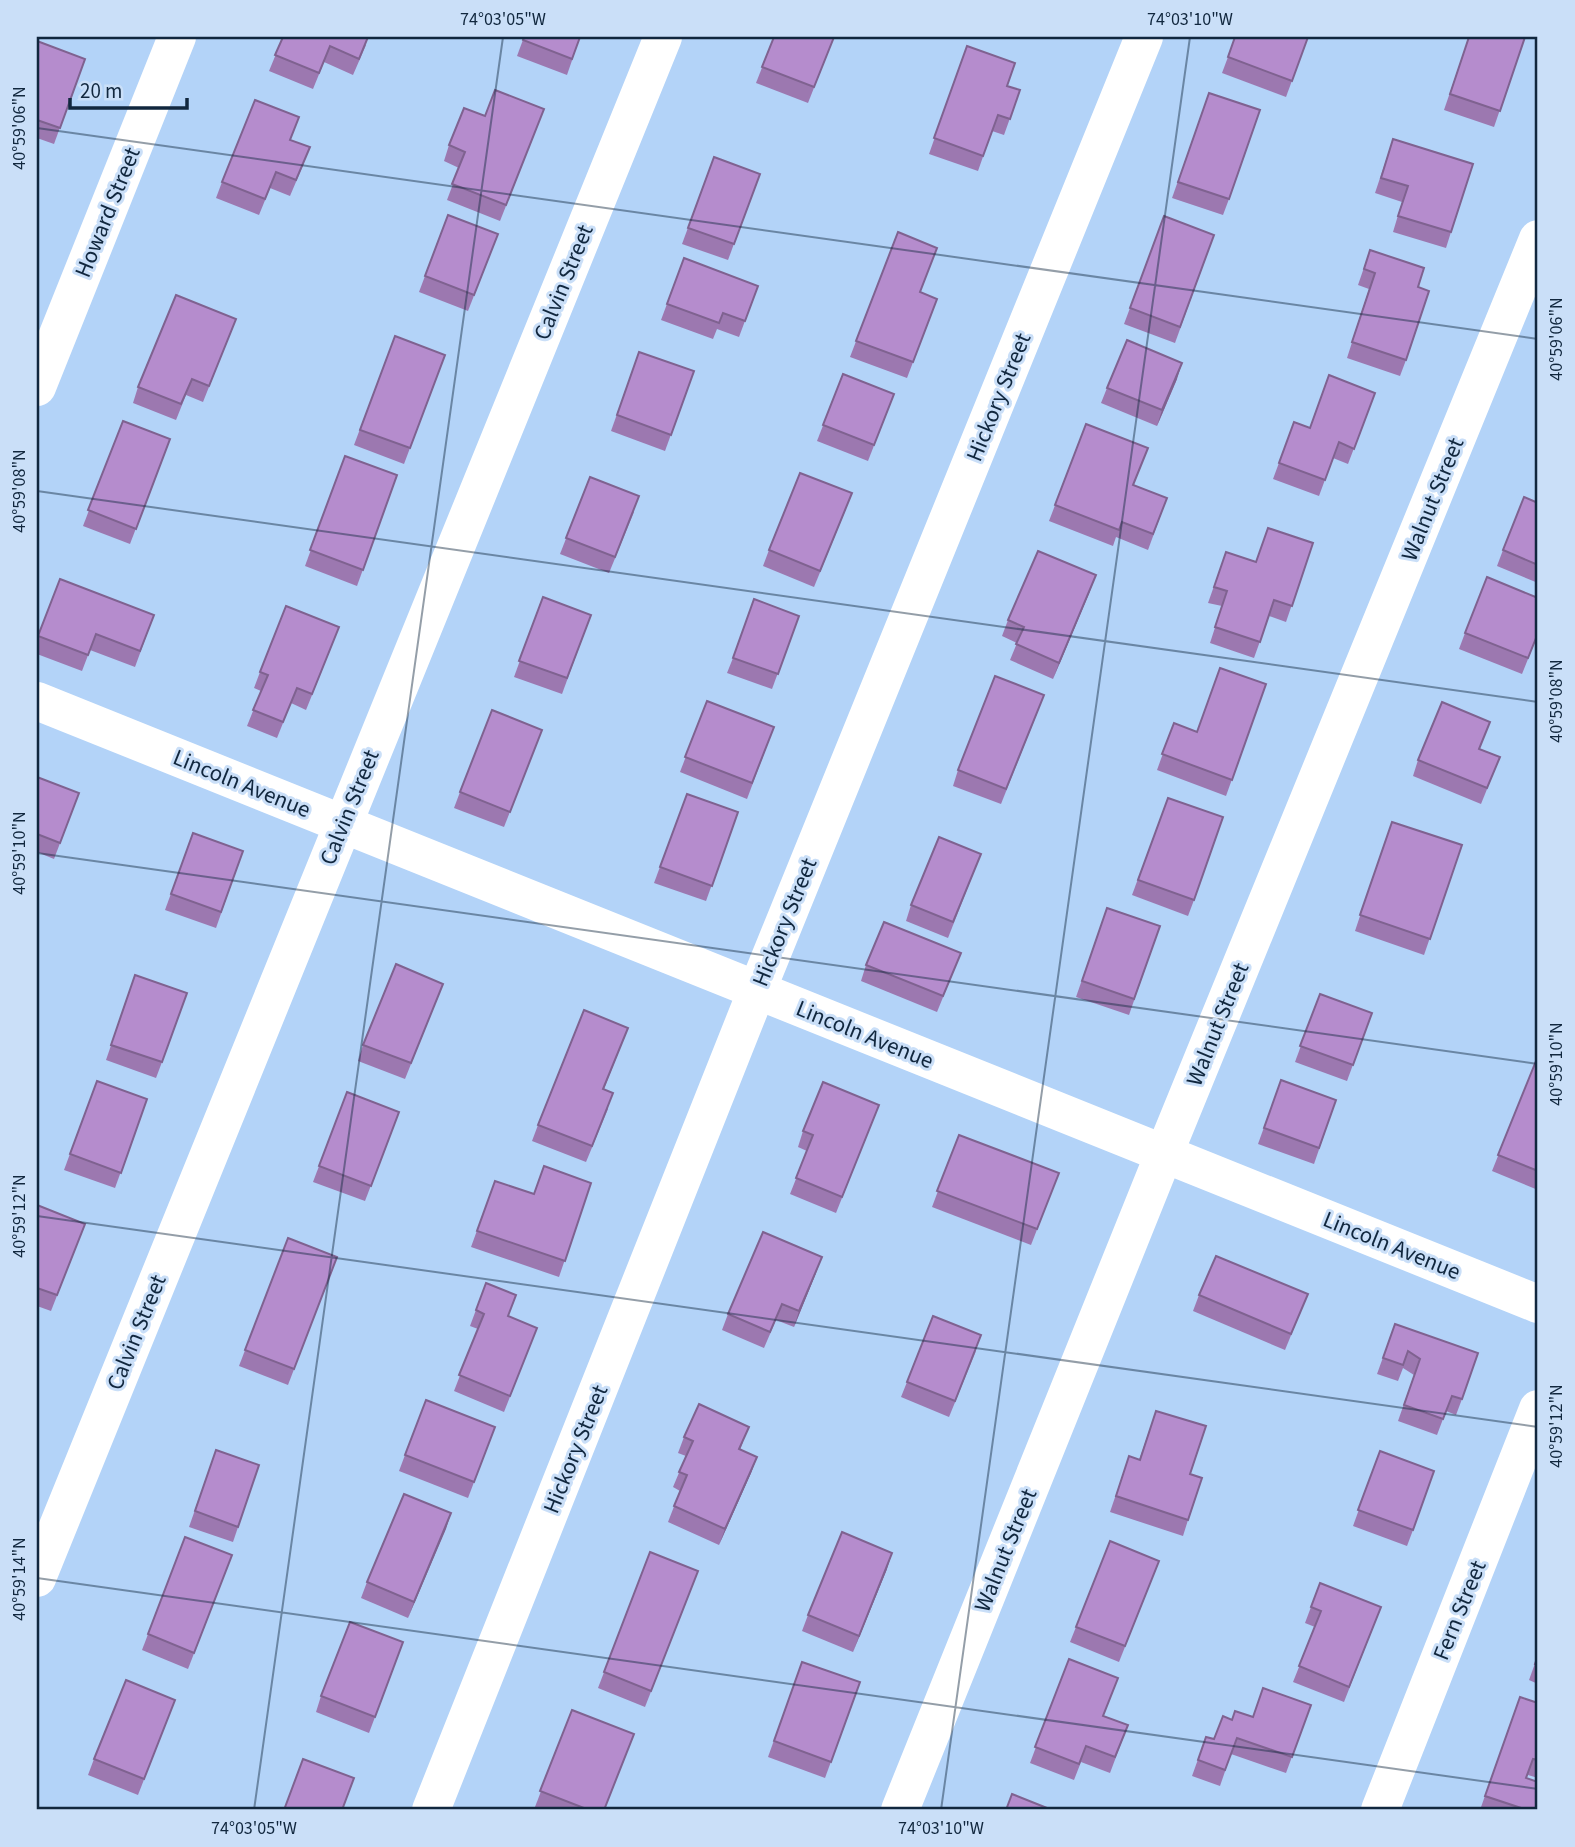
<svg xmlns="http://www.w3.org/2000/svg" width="1575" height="1847" font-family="'Source Sans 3',sans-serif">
	<rect width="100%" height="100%" fill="#b3d3f8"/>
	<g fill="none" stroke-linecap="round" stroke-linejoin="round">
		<!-- street -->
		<g stroke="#fff" stroke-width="38">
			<path d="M37 387 177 37"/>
			<path d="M37 701 1538 1304"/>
			<path d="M37 1578 663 37"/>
			<path d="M431 1810 757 990 1144 37"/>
			<path d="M900 1810 1164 1154 1538 239"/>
			<path d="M1380 1810 1538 1409"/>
		</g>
	</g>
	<!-- wall -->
	<g fill="#9c78b0">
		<path d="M283 37 366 45 353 75 324 62 313 89 269 71Z"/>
		<path d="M524 37H580L567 75 517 56Z"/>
		<path d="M774 37H834L808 103 756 83Z"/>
		<path d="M1308 37 1286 97 1222 73 1228 57Z"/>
		<path d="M1469 37H1525L1494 127 1444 110Z"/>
		<path d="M37 41 85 59 54 144 37 138Z"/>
		<path d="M967 46 1007 86 1020 90 1004 135 992 131 978 171 929 154Z"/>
		<path d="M1209 93 1229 199 1223 215 1172 198Z"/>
		<path d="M485 116 538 125 500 221 447 200 459 168 444 161 449 145Z"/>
		<path d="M1393 139 1451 232 1446 248 1393 232 1402 202 1375 193Z"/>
		<path d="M291 140 304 163 290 196 270 188 259 215 216 198 222 182Z"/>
		<path d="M714 157 760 174 728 260 682 244Z"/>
		<path d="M448 215 498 234 468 311 419 292Z"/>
		<path d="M898 232 921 292 937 299 907 378 850 357Z"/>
		<path d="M1214 235 1175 343 1124 324 1130 308Z"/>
		<path d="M1370 250 1418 287 1406 360 1400 376 1347 358 1369 289 1358 285Z"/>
		<path d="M684 258 758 286 739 337 717 329 713 339 661 320Z"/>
		<path d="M236 319 203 402 186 395 176 420 133 403 138 387Z"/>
		<path d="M395 336 445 355 404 464 354 445Z"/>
		<path d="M639 352 694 371 665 451 611 431Z"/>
		<path d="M843 374 894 394 868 461 817 441Z"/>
		<path d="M1177 379 1157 426 1101 403 1107 388Z"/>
		<path d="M1375 393 1348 464 1333 458 1319 496 1273 479 1294 422 1310 428Z"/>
		<path d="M123 421 170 439 130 544 83 526Z"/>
		<path d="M1086 424 1134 485 1167 498 1148 550 1116 537 1113 546 1049 521Z"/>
		<path d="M345 456 397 475 357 586 305 566Z"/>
		<path d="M590 477 634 512 609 573 560 554Z"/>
		<path d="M1538 503V583L1497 566 1503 550Z"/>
		<path d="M846 509 814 587 763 566 769 550Z"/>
		<path d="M1313 543 1286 622 1269 616 1254 658 1210 643 1222 606 1208 603 1226 552 1256 562Z"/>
		<path d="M60 579 154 615 135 667 90 650 82 671 37 654V639Z"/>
		<path d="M1090 591 1053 679 1010 660 1017 643 1002 636 1008 620Z"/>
		<path d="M543 597 591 615 562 694 514 677Z"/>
		<path d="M799 616 772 689 727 673 733 658Z"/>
		<path d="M1465 633 1538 634 1522 674 1459 649Z"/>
		<path d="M333 643 306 710 291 703 277 738 247 726 261 691 254 688 260 672Z"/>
		<path d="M1266 684 1226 796 1157 770 1174 723 1197 732Z"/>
		<path d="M707 701 774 727 747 799 680 772Z"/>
		<path d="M1038 711 1001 804 953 786 958 770Z"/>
		<path d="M542 730 504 827 454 808 460 792Z"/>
		<path d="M1480 749 1500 757 1481 804 1413 776 1418 760Z"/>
		<path d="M37 777 79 793 54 859 37 852Z"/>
		<path d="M687 794 738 812 706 901 654 883Z"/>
		<path d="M1168 798 1194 900 1188 916 1132 895Z"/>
		<path d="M193 833 243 851 216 928 165 910Z"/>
		<path d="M1386 838 1462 845 1424 955 1355 931Z"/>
		<path d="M981 854 948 938 906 921 911 905Z"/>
		<path d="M1107 908 1160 926 1129 1015 1076 997Z"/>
		<path d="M961 953 937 1012 861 981 866 965Z"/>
		<path d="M135 975 162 1062 156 1078 106 1060Z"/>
		<path d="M1320 994 1372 1013 1347 1081 1295 1062Z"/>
		<path d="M437 999 405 1079 358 1061 363 1045Z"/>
		<path d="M628 1028 604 1089 608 1109 586 1162 532 1141 538 1125Z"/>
		<path d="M1538 1056V1190L1492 1171Z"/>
		<path d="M1281 1080 1336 1100 1314 1164 1258 1144Z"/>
		<path d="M97 1081 147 1099 115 1188 64 1170Z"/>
		<path d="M347 1092 399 1112 365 1201 313 1182Z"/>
		<path d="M879 1105 836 1213 790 1194 807 1151 798 1147 803 1131Z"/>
		<path d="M959 1135 1059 1173 1031 1245 932 1207Z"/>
		<path d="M495 1181 534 1194 591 1183 559 1277 471 1247Z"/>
		<path d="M37 1205 85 1224 51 1311 37 1306Z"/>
		<path d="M288 1238 337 1257 288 1385 239 1366Z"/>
		<path d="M816 1273 794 1327 776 1320 764 1348 722 1330 728 1314Z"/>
		<path d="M486 1283 508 1317 537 1328 504 1412 454 1391 478 1329 470 1326Z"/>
		<path d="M1308 1294 1285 1350 1193 1311 1199 1295Z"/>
		<path d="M1395 1324 1462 1399 1456 1415 1446 1411 1437 1435 1398 1421 1414 1375 1403 1368 1398 1381 1377 1374Z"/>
		<path d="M976 1351 949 1417 901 1397 907 1382Z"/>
		<path d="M1156 1411 1188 1520 1183 1536 1110 1512 1129 1456 1139 1460Z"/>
		<path d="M495 1427 468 1498 399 1471 405 1455Z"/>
		<path d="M684 1437 743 1442 740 1450 757 1457 751 1473 719 1545 668 1522 680 1491 673 1487 686 1456 678 1453Z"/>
		<path d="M216 1450 259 1465 233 1542 189 1527Z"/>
		<path d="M1380 1451 1413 1530 1407 1546 1353 1526Z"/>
		<path d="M451 1513 408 1618 361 1598 367 1582Z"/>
		<path d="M185 1537 232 1555 188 1669 142 1650Z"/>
		<path d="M650 1552 698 1571 645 1707 598 1688Z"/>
		<path d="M1159 1561 1119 1662 1070 1642 1076 1627Z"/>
		<path d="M887 1569 853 1652 802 1631 808 1615Z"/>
		<path d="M1320 1583 1381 1607 1344 1702 1293 1682 1315 1627 1305 1623Z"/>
		<path d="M403 1642 369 1733 316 1712 321 1696Z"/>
		<path d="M1538 1655V1684L1529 1680Z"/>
		<path d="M1069 1659 1104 1716 1128 1725 1110 1773 1081 1762 1074 1780 1030 1763Z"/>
		<path d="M802 1662 860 1682 825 1778 768 1757Z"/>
		<path d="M175 1700 138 1795 88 1775 94 1759Z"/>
		<path d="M1538 1703V1778L1528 1775 1526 1778 1538 1810H1480L1514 1713Z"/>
		<path d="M1311 1705 1286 1773 1231 1754 1220 1786 1192 1776 1206 1737 1214 1739 1253 1717Z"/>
		<path d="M572 1710 604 1810H542L535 1807Z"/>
	</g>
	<!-- shaded-wall -->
	<g fill="#7f6290">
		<path d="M1182 363 1177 379 1157 426 1162 410Z"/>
		<path d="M1096 575 1090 591 1053 679 1059 663Z"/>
		<path d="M822 1257 816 1273 794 1327 799 1311Z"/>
		<path d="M757 1457 751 1473 719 1545 725 1529Z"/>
		<path d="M451 1513 446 1529 408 1618 414 1602Z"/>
		<path d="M892 1553 887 1569 853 1652 859 1636Z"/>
	</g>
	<!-- building -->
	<g fill="#b58ccd" stroke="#7f6290" stroke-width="2">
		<path d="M283 37H368L359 59 330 46 319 73 275 55Z"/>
		<path d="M524 37H580L572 59 523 40Z"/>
		<path d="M774 37H834L814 87 762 67Z"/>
		<path d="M1235 37H1308L1292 81 1228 57Z"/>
		<path d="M1469 37H1525L1500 111 1450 94Z"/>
		<path d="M37 41 85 59 60 128 37 120Z"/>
		<path d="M967 46 1015 63 1007 86 1020 90 1010 119 998 115 983 156 934 138Z"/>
		<path d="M495 90 544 109 506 205 452 184 465 152 449 145 464 108 485 116Z"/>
		<path d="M1209 93 1260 110 1229 199 1178 182Z"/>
		<path d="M255 100 299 117 290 140 310 147 296 180 276 172 265 199 222 182Z"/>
		<path d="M1393 139 1473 164 1451 232 1398 216 1408 186 1381 178Z"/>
		<path d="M714 157 760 174 734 244 688 228Z"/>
		<path d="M448 215 498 234 474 295 425 276Z"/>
		<path d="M1164 216 1214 235 1180 327 1130 308Z"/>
		<path d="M898 232 937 248 920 292 937 299 913 362 856 341Z"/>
		<path d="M1370 250 1424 268 1418 287 1429 291 1406 360 1352 342 1375 273 1364 269Z"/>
		<path d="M684 258 758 286 745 321 723 313 719 323 667 304Z"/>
		<path d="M176 295 236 319 209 386 192 379 181 404 138 387Z"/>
		<path d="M395 336 445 355 410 448 360 430Z"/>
		<path d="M1127 340 1182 363 1162 410 1107 388Z"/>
		<path d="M639 352 694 371 671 435 617 415Z"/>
		<path d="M843 374 894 394 874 445 823 425Z"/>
		<path d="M1329 375 1375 393 1354 449 1339 442 1325 480 1279 463 1294 422 1310 428Z"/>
		<path d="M123 421 170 439 136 529 88 510Z"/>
		<path d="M1086 424 1148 448 1133 485 1167 498 1153 534 1122 522 1119 530 1055 505Z"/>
		<path d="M345 456 397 475 363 570 310 550Z"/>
		<path d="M800 473 852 493 820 571 769 550Z"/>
		<path d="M590 477 639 496 615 557 566 538Z"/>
		<path d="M1524 497 1538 503V565L1503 550Z"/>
		<path d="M1268 528 1313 543 1292 606 1274 600 1260 642 1215 627 1227 591 1214 587 1226 552 1256 562Z"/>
		<path d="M1038 551 1096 575 1059 663 1016 644 1024 627 1008 620Z"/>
		<path d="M1487 577 1538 598V633L1528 658 1465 633Z"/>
		<path d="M60 579 154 615 140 651 96 634 88 655 38 636Z"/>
		<path d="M543 597 591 615 567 678 519 661Z"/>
		<path d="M754 599 799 616 778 674 733 658Z"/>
		<path d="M286 606 339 627 312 694 297 688 283 722 253 710 268 675 260 672Z"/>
		<path d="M1220 668 1266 684 1232 780 1162 754 1174 723 1197 732Z"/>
		<path d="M995 676 1044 695 1006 789 958 770Z"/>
		<path d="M707 701 774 727 752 783 685 757Z"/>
		<path d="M1442 702 1490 722 1479 749 1500 757 1487 788 1418 760Z"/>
		<path d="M492 710 542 730 510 812 460 792Z"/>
		<path d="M37 777 79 793 60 843 37 834Z"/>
		<path d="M687 794 738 812 712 886 660 867Z"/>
		<path d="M1168 798 1223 817 1194 900 1138 880Z"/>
		<path d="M1392 822 1462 845 1430 939 1360 915Z"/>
		<path d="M193 833 243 851 221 912 171 894Z"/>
		<path d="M939 837 981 854 953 922 911 905Z"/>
		<path d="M1107 908 1160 926 1134 999 1082 981Z"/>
		<path d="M884 922 961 953 943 996 866 965Z"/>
		<path d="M396 964 443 984 411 1063 363 1045Z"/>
		<path d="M135 975 187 993 162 1062 111 1045Z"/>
		<path d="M1320 994 1372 1013 1353 1065 1300 1046Z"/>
		<path d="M584 1010 628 1028 603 1089 613 1093 592 1146 538 1125Z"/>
		<path d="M1538 1056V1171L1498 1155Z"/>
		<path d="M1281 1080 1336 1100 1319 1148 1264 1128Z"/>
		<path d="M97 1081 147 1099 121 1173 70 1154Z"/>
		<path d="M823 1082 879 1105 842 1197 796 1178 813 1135 803 1131Z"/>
		<path d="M347 1092 399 1112 371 1186 319 1166Z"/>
		<path d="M959 1135 1059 1173 1037 1229 937 1191Z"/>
		<path d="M544 1166 591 1183 565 1261 477 1231 495 1181 534 1194Z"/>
		<path d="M37 1205 85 1224 57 1295 37 1288Z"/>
		<path d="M763 1232 822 1257 799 1311 782 1304 770 1332 728 1314Z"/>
		<path d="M288 1238 337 1257 294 1369 245 1350Z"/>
		<path d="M1216 1256 1308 1294 1291 1334 1199 1295Z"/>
		<path d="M486 1283 516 1295 508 1316 537 1328 510 1396 459 1375 484 1314 476 1310Z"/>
		<path d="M933 1316 981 1335 955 1401 907 1382Z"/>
		<path d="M1395 1324 1478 1353 1462 1399 1452 1396 1443 1419 1404 1405 1420 1359 1408 1351 1403 1365 1383 1358Z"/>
		<path d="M426 1400 495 1427 474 1482 405 1455Z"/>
		<path d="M699 1404 749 1427 739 1449 757 1457 725 1529 674 1506 687 1475 679 1472 693 1441 684 1437Z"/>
		<path d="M1156 1411 1206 1426 1190 1474 1202 1478 1188 1520 1116 1496 1129 1456 1140 1460Z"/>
		<path d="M216 1450 259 1465 238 1527 195 1511Z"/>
		<path d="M1380 1451 1434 1471 1413 1530 1358 1510Z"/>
		<path d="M404 1494 451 1513 414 1602 367 1582Z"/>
		<path d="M842 1532 892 1553 859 1636 808 1615Z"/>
		<path d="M185 1537 232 1555 194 1653 148 1634Z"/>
		<path d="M1110 1541 1159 1561 1125 1646 1076 1627Z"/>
		<path d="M650 1552 698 1571 651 1691 604 1672Z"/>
		<path d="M1320 1583 1381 1607 1349 1687 1299 1666 1321 1611 1311 1607Z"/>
		<path d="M350 1622 403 1642 375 1717 321 1696Z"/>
		<path d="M1538 1655V1665L1535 1664Z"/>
		<path d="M1069 1659 1118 1678 1103 1716 1128 1725 1115 1757 1086 1746 1079 1764 1035 1747Z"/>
		<path d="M802 1662 860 1682 831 1762 774 1741Z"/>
		<path d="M126 1680 175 1700 144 1779 94 1759Z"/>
		<path d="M1263 1688 1311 1705 1292 1757 1237 1738 1225 1770 1198 1760 1206 1737 1214 1739 1223 1716 1232 1720 1235 1711 1253 1717Z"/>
		<path d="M1520 1697 1538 1703V1760L1533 1759 1526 1778 1538 1782V1810H1527L1485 1796Z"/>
		<path d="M572 1710 634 1734 604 1810H589L540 1791Z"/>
		<path d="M303 1759 354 1778 342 1810H284Z"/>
		<path d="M1012 1794 1052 1810H1006Z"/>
	</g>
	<!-- ticks -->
	<path fill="none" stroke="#11273e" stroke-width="2" stroke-opacity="0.45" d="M37 128 1538 339M37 491 1538 702M37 853 1538 1064M37 1216 1538 1427M37 1578 1538 1789M254 1810 503 37M941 1810 1190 37"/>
	<g text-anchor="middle" stroke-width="6" stroke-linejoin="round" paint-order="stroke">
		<!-- street labels -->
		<g font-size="23" fill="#11273e" stroke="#cadff8">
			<text transform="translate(107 212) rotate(-68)" y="8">Howard Street</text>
			<text transform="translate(563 282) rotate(-68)" y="8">Calvin Street</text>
			<text transform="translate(998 397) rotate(-68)" y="8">Hickory Street</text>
			<text transform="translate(1432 499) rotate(-68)" y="8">Walnut Street</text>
			<text transform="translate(242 783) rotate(22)" y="8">Lincoln Avenue</text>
			<text transform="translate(349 807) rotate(-68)" y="8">Calvin Street</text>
			<text transform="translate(784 922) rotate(-68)" y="8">Hickory Street</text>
			<text transform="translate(1217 1024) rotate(-68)" y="8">Walnut Street</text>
			<text transform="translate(865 1034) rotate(22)" y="8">Lincoln Avenue</text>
			<text transform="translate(1392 1245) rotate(22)" y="8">Lincoln Avenue</text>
			<text transform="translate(136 1332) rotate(-68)" y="8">Calvin Street</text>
			<text transform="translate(575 1449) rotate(-68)" y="8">Hickory Street</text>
			<text transform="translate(1005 1550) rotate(-68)" y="8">Walnut Street</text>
			<text transform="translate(1459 1610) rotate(-68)" y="8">Fern Street</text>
		</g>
	</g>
	<!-- border -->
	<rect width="1575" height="1847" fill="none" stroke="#cadff8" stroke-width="77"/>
	<!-- scale -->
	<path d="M70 98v10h117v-10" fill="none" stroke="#11273e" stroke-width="3.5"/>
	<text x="80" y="98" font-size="21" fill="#11273e" stroke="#cadff8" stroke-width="5" paint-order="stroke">20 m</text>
	<rect x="38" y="38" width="1498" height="1770" fill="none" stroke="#11273e" stroke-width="2.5"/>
	<g font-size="18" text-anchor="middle" fill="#11273e">
		<text x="503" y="25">74°03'05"W</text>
		<text x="1190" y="25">74°03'10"W</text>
		<text transform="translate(19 128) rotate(-90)" y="6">40°59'06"N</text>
		<text transform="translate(1556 339) rotate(-90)" y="6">40°59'06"N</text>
		<text transform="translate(19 491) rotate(-90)" y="6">40°59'08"N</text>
		<text transform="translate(1556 701) rotate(-90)" y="6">40°59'08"N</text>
		<text transform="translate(19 853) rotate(-90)" y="6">40°59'10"N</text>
		<text transform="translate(1556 1064) rotate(-90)" y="6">40°59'10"N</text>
		<text transform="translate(19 1216) rotate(-90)" y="6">40°59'12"N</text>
		<text transform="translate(1556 1426) rotate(-90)" y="6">40°59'12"N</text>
		<text transform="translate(19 1579) rotate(-90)" y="6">40°59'14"N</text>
		<text x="254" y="1834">74°03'05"W</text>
		<text x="941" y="1834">74°03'10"W</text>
	</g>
</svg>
